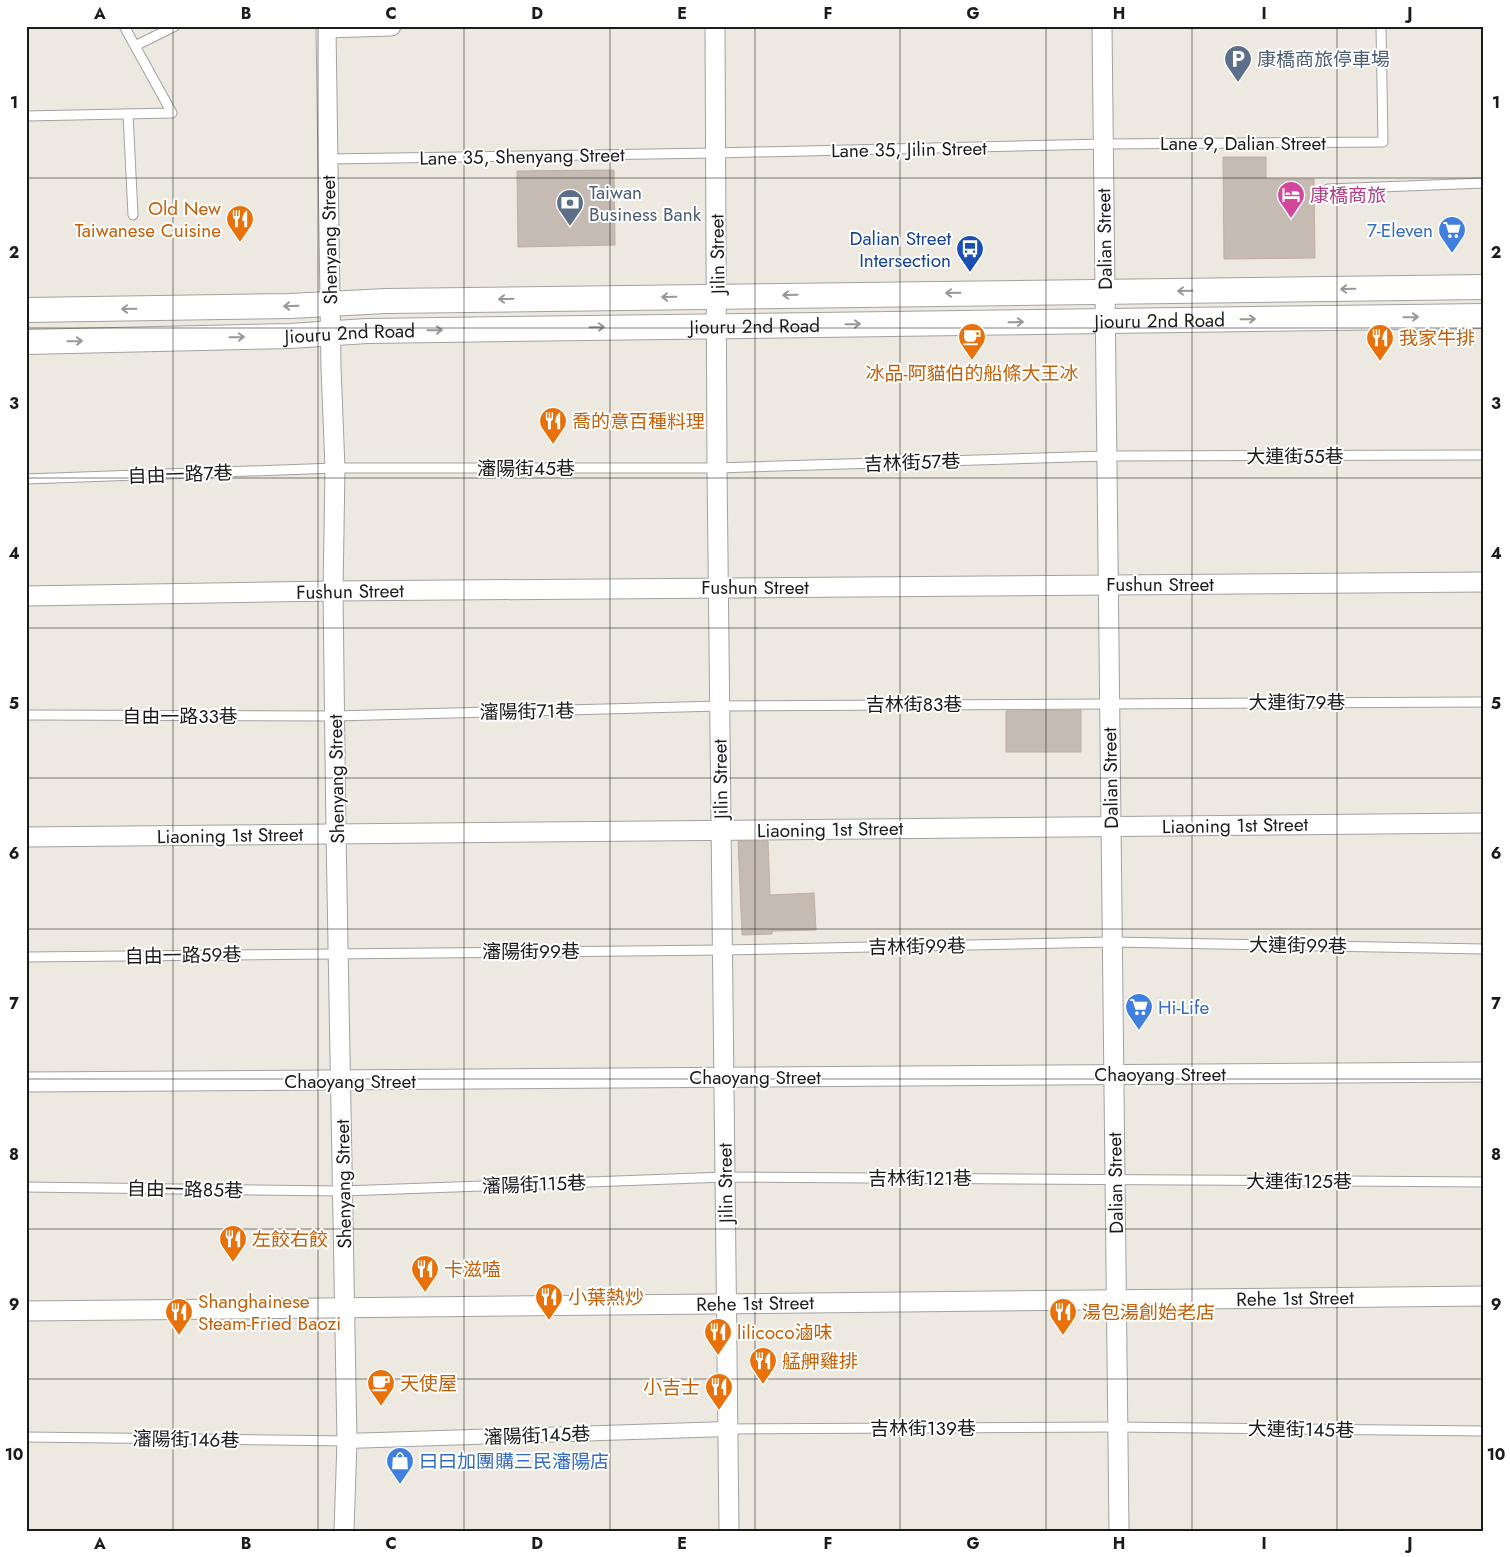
<svg xmlns="http://www.w3.org/2000/svg" width="1510" height="1557" font-family="Jost,'Noto Sans TC',sans-serif">
	<rect width="100%" height="100%" fill="#ede9e0"/>
	<!-- building -->
	<g fill="#c5bbb3" stroke="#bfaea2">
		<path d="M1223 157H1266V179H1314L1315 258 1224 259Z"/>
		<path d="M614 170 615 245 518 247 517 171Z"/>
		<path d="M1081 710V752H1006V711Z"/>
		<path d="M738 841H768L770 895 814 893 816 930 772 931V934L742 935Z"/>
	</g>
	<g fill="none" stroke-linecap="round" stroke-linejoin="round">
		<defs>
			<g id="service">
				<path d="M135 46 175 26"/>
				<path d="M128 114 133 215"/>
				<path d="M26 116 172 113 124 26"/>
				<path d="M328 159 715 153 1103 144 1383 142 1381 26"/>
				<path d="M1328 189 1484 183"/>
				<path d="M26 479 335 468H717L1106 456 1484 455"/>
				<path d="M26 715 335 716 720 706 1484 702"/>
				<path d="M26 957 722 950 1112 942 1484 949"/>
				<path d="M26 1187 343 1191 725 1177 1484 1182"/>
				<path d="M728 1429 1117 1427 1484 1431"/>
				<path d="M26 1437 347 1441"/>
			</g>
			<path id="pedestrian" d="M347 1441 728 1429"/>
			<g id="minor">
				<path d="M715 26 717 468 729 1531"/>
				<path d="M1102 26 1119 1531"/>
				<path d="M326 28 331 368 335 468 333 591 336 834 347 1441 344 1531"/>
				<path d="M326 28 391 26"/>
				<path d="M26 596 333 591 1484 582"/>
				<path d="M26 837 1484 823"/>
				<path d="M26 1082 1484 1072"/>
				<path d="M26 1311 1484 1296"/>
			</g>
			<g id="tertiary">
				<path d="M26 310 290 306 386 301 1484 287"/>
				<path id="s1" d="M26 342 290 336 367 331 1484 316"/>
			</g>
		</defs>
		<!-- service casing -->
		<use href="#service" stroke="#a2a2a2" stroke-width="11"/>
		<!-- pedestrian casing -->
		<use href="#pedestrian" stroke="#a2a2a2" stroke-width="16"/>
		<!-- minor casing -->
		<use href="#minor" stroke="#a2a2a2" stroke-width="21"/>
		<!-- tertiary casing -->
		<use href="#tertiary" stroke="#a2a2a2" stroke-width="26"/>
		<!-- service -->
		<use href="#service" stroke="#fff" stroke-width="9"/>
		<!-- pedestrian -->
		<use href="#pedestrian" stroke="#fff" stroke-width="14"/>
		<!-- minor -->
		<use href="#minor" stroke="#fff" stroke-width="19"/>
		<!-- tertiary -->
		<use href="#tertiary" stroke="#fff" stroke-width="24"/>
	</g>
	<!-- one-way arrows -->
	<defs><path id="oneway-shaft" d="M-6 0H5M1.5-3L5.5 0L1.5 3" fill="none" stroke-width="1.6" stroke-linecap="round" stroke-linejoin="round" transform="scale(1.25)"/></defs>
	<g stroke="#989898">
		<use href="#oneway-shaft" transform="translate(1348 289) rotate(179)"/>
		<use href="#oneway-shaft" transform="translate(1185 291) rotate(179)"/>
		<use href="#oneway-shaft" transform="translate(953 293) rotate(179)"/>
		<use href="#oneway-shaft" transform="translate(790 295) rotate(179)"/>
		<use href="#oneway-shaft" transform="translate(669 297) rotate(179)"/>
		<use href="#oneway-shaft" transform="translate(506 299) rotate(179)"/>
		<use href="#oneway-shaft" transform="translate(291 306) rotate(178)"/>
		<use href="#oneway-shaft" transform="translate(129 309) rotate(179)"/>
		<use href="#oneway-shaft" transform="translate(1411 317) rotate(-1)"/>
		<use href="#oneway-shaft" transform="translate(1248 319) rotate(-1)"/>
		<use href="#oneway-shaft" transform="translate(1016 322) rotate(-1)"/>
		<use href="#oneway-shaft" transform="translate(853 324) rotate(-1)"/>
		<use href="#oneway-shaft" transform="translate(597 327) rotate(-1)"/>
		<use href="#oneway-shaft" transform="translate(435 330) rotate(-1)"/>
		<use href="#oneway-shaft" transform="translate(237 337) rotate(-1)"/>
		<use href="#oneway-shaft" transform="translate(75 341) rotate(-1)"/>
	</g>
	<!-- grid -->
	<path fill="none" stroke="#1b1b1b" stroke-width="1" stroke-opacity="0.55" d="M173 26V1531M318 26V1531M464 26V1531M610 26V1531M755 26V1531M900 26V1531M1046 26V1531M1192 26V1531M1337 26V1531M26 178H1484M26 328H1484M26 478H1484M26 628H1484M26 778H1484M26 929H1484M26 1079H1484M26 1229H1484M26 1379H1484"/>
	<!-- icons -->
	<defs>
		<symbol id="parking-pin" viewBox="-11 -11 22 30"><path d="M0 17L-7.5 6A9.5 9.5 0 1 1 7.5 6Z" fill="#5c6f8a" stroke="#fff"/><path d="M-3.5-5.5H1a3.5 3.5 0 0 1 0 7H-1V5.5H-3.5ZM-1-3.4V-.6H.8a1.4 1.4 0 0 0 0-2.8Z" fill="#fff"/></symbol>
		<symbol id="hotel-pin" viewBox="-11 -11 22 30"><path d="M0 17L-7.5 6A9.5 9.5 0 1 1 7.5 6Z" fill="#d1479c" stroke="#fff"/><path d="M-6-4.5h1.5V1H6V5H4.5V3h-9V5H-6ZM-4 0a1.8 1.8 0 1 1 3.6 0ZM.5 0V-2.5h3Q6-2.5 6 0Z" fill="#fff"/></symbol>
		<symbol id="bank-pin" viewBox="-11 -11 22 30"><path d="M0 17L-7.5 6A9.5 9.5 0 1 1 7.5 6Z" fill="#5c6f8a" stroke="#fff"/><path d="M-6-4H6V4H-6ZM0-2.3a2.3 2.3 0 1 0 0 4.6a2.3 2.3 0 1 0 0-4.6Z" fill="#fff"/></symbol>
		<symbol id="restaurant-pin" viewBox="-11 -11 22 30"><path d="M0 17L-7.5 6A9.5 9.5 0 1 1 7.5 6Z" fill="#e8710a" stroke="#fff"/><path d="M-5-6h1v4h1v-4h1v4h1v-4h1v5L-1.5 .5V6h-2V.5L-5-1ZM5-6V6H3V1.5H1.5Q1.5-4 5-6Z" fill="#fff"/></symbol>
		<symbol id="supermarket-pin" viewBox="-11 -11 22 30"><path d="M0 17L-7.5 6A9.5 9.5 0 1 1 7.5 6Z" fill="#3f7fe0" stroke="#fff"/><path d="M-6-5.5h2.5l.6 2H6L4.5 2H-2.5L-4.4-4H-6ZM-1.5 3.2a1.3 1.3 0 1 0 .1 0ZM3 3.2a1.3 1.3 0 1 0 .1 0Z" fill="#fff"/></symbol>
		<symbol id="bus-pin" viewBox="-11 -11 22 30"><path d="M0 17L-7.5 6A9.5 9.5 0 1 1 7.5 6Z" fill="#1a4fb4" stroke="#fff"/><path d="M-5-6H5V4H4V6H2V4H-2V6H-4V4H-5ZM-3.5-4V0h7V-4ZM-3.5 1.2v1.5H-2V1.2ZM2 1.2v1.5H3.5V1.2Z" fill="#fff"/></symbol>
		<symbol id="cafe-pin" viewBox="-11 -11 22 30"><path d="M0 17L-7.5 6A9.5 9.5 0 1 1 7.5 6Z" fill="#e8710a" stroke="#fff"/><path d="M-5.5-4.5H6V0H3Q3 3.5 0 3.5H-2.5Q-5.5 3.5-5.5 0ZM3-3.2v2h1.7v-2ZM-6 4.5H4V6H-6Z" fill="#fff"/></symbol>
		<symbol id="shop-pin" viewBox="-11 -11 22 30"><path d="M0 17L-7.5 6A9.5 9.5 0 1 1 7.5 6Z" fill="#3f7fe0" stroke="#fff"/><path d="M-5-2.5h2.3a2.7 3.5 0 0 1 5.4 0H5L5.5 6h-11ZM-1.5-2.5h3a1.5 2.3 0 0 0-3 0Z" fill="#fff"/></symbol>
	</defs>
	<g fill-rule="evenodd">
		<use href="#parking-pin" x="1222" y="43" width="32" height="43"/>
		<use href="#hotel-pin" x="1275" y="179" width="32" height="43"/>
		<use href="#bank-pin" x="554" y="187" width="32" height="43"/>
		<use href="#restaurant-pin" x="224" y="203" width="32" height="43"/>
		<use href="#supermarket-pin" x="1436" y="214" width="32" height="43"/>
		<use href="#bus-pin" x="954" y="233" width="32" height="43"/>
		<use href="#cafe-pin" x="956" y="321" width="32" height="43"/>
		<use href="#restaurant-pin" x="1364" y="322" width="32" height="43"/>
		<use href="#restaurant-pin" x="537" y="405" width="32" height="43"/>
		<use href="#supermarket-pin" x="1123" y="991" width="32" height="43"/>
		<use href="#restaurant-pin" x="217" y="1223" width="32" height="43"/>
		<use href="#restaurant-pin" x="409" y="1253" width="32" height="43"/>
		<use href="#restaurant-pin" x="533" y="1281" width="32" height="43"/>
		<use href="#restaurant-pin" x="163" y="1296" width="32" height="43"/>
		<use href="#restaurant-pin" x="1047" y="1296" width="32" height="43"/>
		<use href="#restaurant-pin" x="702" y="1316" width="32" height="43"/>
		<use href="#restaurant-pin" x="747" y="1345" width="32" height="43"/>
		<use href="#cafe-pin" x="365" y="1367" width="32" height="43"/>
		<use href="#restaurant-pin" x="703" y="1371" width="32" height="43"/>
		<use href="#shop-pin" x="384" y="1445" width="32" height="43"/>
	</g>
	<g text-anchor="middle" stroke-width="4" stroke-linejoin="round" paint-order="stroke">
		<!-- service labels -->
		<g font-size="19" fill="#4e5e75" stroke="#fff" text-anchor="start">
			<text x="1257" y="66">康橋商旅停車場</text>
			<text x="589" y="199">Taiwan<tspan x="589" dy="22">Business Bank</tspan></text>
		</g>
		<!-- street labels -->
		<g font-size="19" fill="#1b1b1b" stroke="#fff">
			<text x="1243" y="150">Lane 9, Dalian Street</text>
			<text transform="translate(909 149) rotate(-1)" y="7">Lane 35, Jilin Street</text>
			<text transform="translate(522 156) rotate(-1)" y="7">Lane 35, Shenyang Street</text>
			<text transform="translate(1104 239) rotate(-91)" y="7">Dalian Street</text>
			<text transform="translate(329 240) rotate(-91)" y="7">Shenyang Street</text>
			<text transform="translate(717 254) rotate(-91)" y="7">Jilin Street</text>
			<text dy="7" stroke="none"><textPath href="#s1" startOffset="1134">Jiouru 2nd Road</textPath></text>
			<text dy="7" stroke="none"><textPath href="#s1" startOffset="729">Jiouru 2nd Road</textPath></text>
			<text dy="7" stroke="none"><textPath href="#s1" startOffset="324">Jiouru 2nd Road</textPath></text>
			<text x="1295" y="463">大連街55巷</text>
			<text transform="translate(912 462) rotate(-2)" y="7">吉林街57巷</text>
			<text x="526" y="475">瀋陽街45巷</text>
			<text transform="translate(180 474) rotate(-2)" y="7">自由一路7巷</text>
			<text x="1160" y="591">Fushun Street</text>
			<text x="755" y="594">Fushun Street</text>
			<text transform="translate(350 591) rotate(-1)" y="7">Fushun Street</text>
			<text x="1297" y="709">大連街79巷</text>
			<text x="914" y="711">吉林街83巷</text>
			<text transform="translate(527 711) rotate(-1)" y="7">瀋陽街71巷</text>
			<text x="180" y="723">自由一路33巷</text>
			<text transform="translate(1110 778) rotate(-91)" y="7">Dalian Street</text>
			<text transform="translate(336 779) rotate(-91)" y="7">Shenyang Street</text>
			<text transform="translate(720 779) rotate(-91)" y="7">Jilin Street</text>
			<text transform="translate(1235 825) rotate(-1)" y="7">Liaoning 1st Street</text>
			<text transform="translate(830 829) rotate(-1)" y="7">Liaoning 1st Street</text>
			<text transform="translate(230 835) rotate(-1)" y="7">Liaoning 1st Street</text>
			<text transform="translate(1298 945) rotate(1)" y="7">大連街99巷</text>
			<text transform="translate(917 946) rotate(-1)" y="7">吉林街99巷</text>
			<text x="531" y="958">瀋陽街99巷</text>
			<text transform="translate(183 955) rotate(-1)" y="7">自由一路59巷</text>
			<text x="1160" y="1081">Chaoyang Street</text>
			<text x="755" y="1084">Chaoyang Street</text>
			<text x="350" y="1088">Chaoyang Street</text>
			<text x="920" y="1185">吉林街121巷</text>
			<text x="1299" y="1188">大連街125巷</text>
			<text transform="translate(725 1183) rotate(-91)" y="7">Jilin Street</text>
			<text transform="translate(1115 1183) rotate(-91)" y="7">Dalian Street</text>
			<text transform="translate(343 1184) rotate(-91)" y="7">Shenyang Street</text>
			<text transform="translate(534 1184) rotate(-2)" y="7">瀋陽街115巷</text>
			<text transform="translate(185 1189) rotate(1)" y="7">自由一路85巷</text>
			<text transform="translate(1295 1298) rotate(-1)" y="7">Rehe 1st Street</text>
			<text transform="translate(755 1303) rotate(-1)" y="7">Rehe 1st Street</text>
			<text x="923" y="1435">吉林街139巷</text>
			<text transform="translate(1301 1429) rotate(1)" y="7">大連街145巷</text>
			<text transform="translate(537 1435) rotate(-2)" y="7">瀋陽街145巷</text>
			<text transform="translate(186 1439) rotate(1)" y="7">瀋陽街146巷</text>
		</g>
		<!-- hotel labels -->
		<g font-size="19" fill="#b23c85" stroke="#fff" text-anchor="start">
			<text x="1310" y="202">康橋商旅</text>
		</g>
		<!-- food labels -->
		<g font-size="19" fill="#c56008" stroke="#fff" text-anchor="start">
			<text x="221" y="215" text-anchor="end">Old New<tspan x="221" dy="22">Taiwanese Cuisine</tspan></text>
			<text x="1399" y="345">我家牛排</text>
			<text x="972" y="380" text-anchor="middle">冰品-阿貓伯的船條大王冰</text>
			<text x="572" y="428">喬的意百種料理</text>
			<text x="252" y="1246">左餃右餃</text>
			<text x="444" y="1276">卡滋嗑</text>
			<text x="568" y="1304">小葉熱炒</text>
			<text x="198" y="1308">Shanghainese<tspan x="198" dy="22">Steam-Fried Baozi</tspan></text>
			<text x="1082" y="1319">湯包湯創始老店</text>
			<text x="737" y="1339">lilicoco滷味</text>
			<text x="782" y="1368">艋舺雞排</text>
			<text x="400" y="1390">天使屋</text>
			<text x="700" y="1394" text-anchor="end">小吉士</text>
		</g>
		<!-- shop labels -->
		<g font-size="19" fill="#366cbe" stroke="#fff" text-anchor="start">
			<text x="1433" y="237" text-anchor="end">7-Eleven</text>
			<text x="1158" y="1014">Hi-Life</text>
			<text x="419" y="1468">曰曰加團購三民瀋陽店</text>
		</g>
		<!-- transit labels -->
		<g font-size="19" fill="#164399" stroke="#fff" text-anchor="end">
			<text x="951" y="245">Dalian Street<tspan x="951" dy="22">Intersection</tspan></text>
		</g>
	</g>
	<!-- border -->
	<rect width="1510" height="1557" fill="none" stroke="#ffffff" stroke-width="55"/>
	<rect x="28" y="28" width="1454" height="1502" fill="none" stroke="#1b1b1b" stroke-width="2"/>
	<g font-size="16" text-anchor="middle" font-weight="bold" fill="#1b1b1b">
		<text x="100" y="19">A</text>
		<text x="246" y="19">B</text>
		<text x="391" y="19">C</text>
		<text x="537" y="19">D</text>
		<text x="682" y="19">E</text>
		<text x="828" y="19">F</text>
		<text x="973" y="19">G</text>
		<text x="1119" y="19">H</text>
		<text x="1264" y="19">I</text>
		<text x="1410" y="19">J</text>
		<text x="14" y="108">1</text>
		<text x="1496" y="108">1</text>
		<text x="14" y="258">2</text>
		<text x="1496" y="258">2</text>
		<text x="14" y="409">3</text>
		<text x="1496" y="409">3</text>
		<text x="14" y="559">4</text>
		<text x="1496" y="559">4</text>
		<text x="14" y="709">5</text>
		<text x="1496" y="709">5</text>
		<text x="14" y="859">6</text>
		<text x="1496" y="859">6</text>
		<text x="14" y="1009">7</text>
		<text x="1496" y="1009">7</text>
		<text x="14" y="1160">8</text>
		<text x="1496" y="1160">8</text>
		<text x="14" y="1310">9</text>
		<text x="1496" y="1310">9</text>
		<text x="14" y="1460">10</text>
		<text x="1496" y="1460">10</text>
		<text x="100" y="1549">A</text>
		<text x="246" y="1549">B</text>
		<text x="391" y="1549">C</text>
		<text x="537" y="1549">D</text>
		<text x="682" y="1549">E</text>
		<text x="828" y="1549">F</text>
		<text x="973" y="1549">G</text>
		<text x="1119" y="1549">H</text>
		<text x="1264" y="1549">I</text>
		<text x="1410" y="1549">J</text>
	</g>
</svg>
